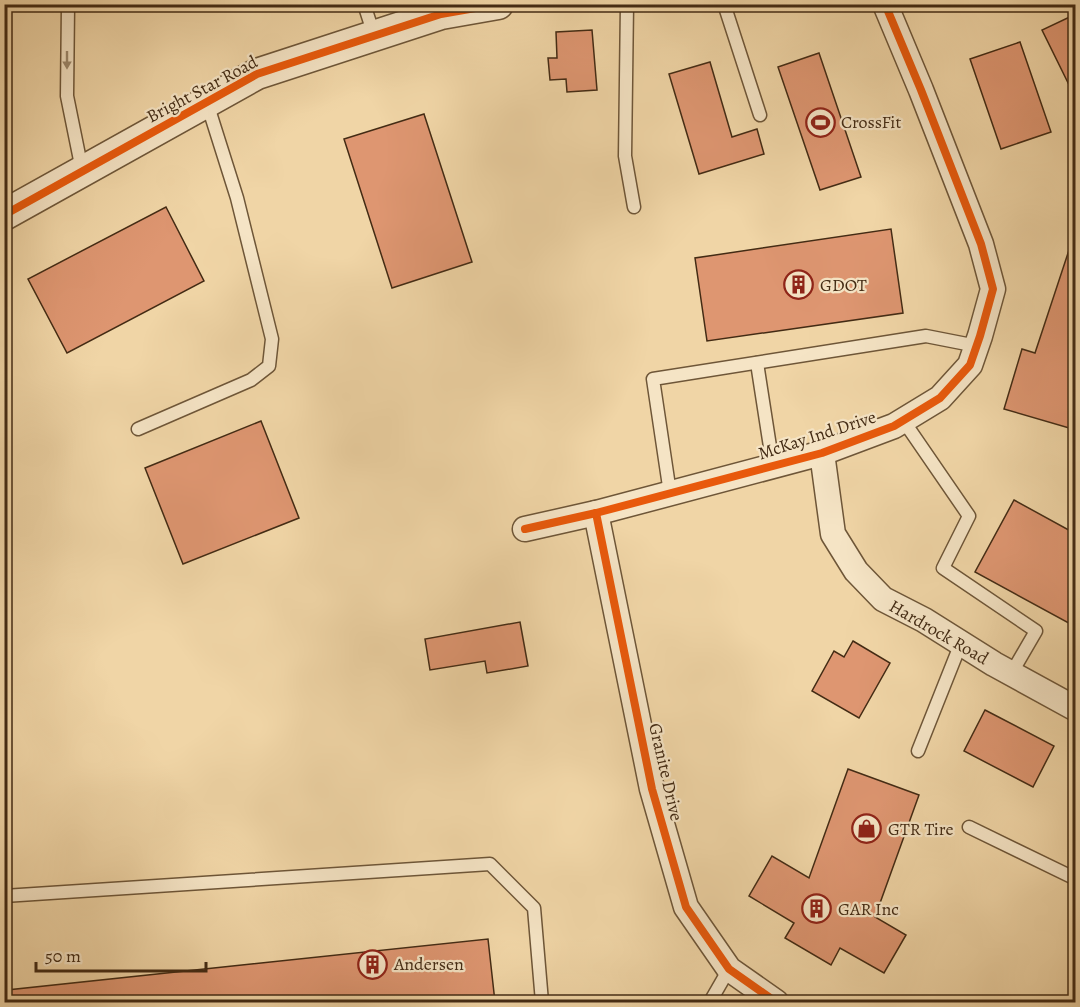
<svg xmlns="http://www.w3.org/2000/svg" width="1080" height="1007" font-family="Alegreya,serif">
	<rect width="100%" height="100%" fill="#f0d5a6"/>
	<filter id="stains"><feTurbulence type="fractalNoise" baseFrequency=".00333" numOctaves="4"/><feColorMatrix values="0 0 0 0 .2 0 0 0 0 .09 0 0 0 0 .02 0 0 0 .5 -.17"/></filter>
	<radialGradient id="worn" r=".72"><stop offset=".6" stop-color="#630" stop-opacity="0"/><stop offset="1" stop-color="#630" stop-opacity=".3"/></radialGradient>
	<!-- building -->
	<g fill="#de9671" stroke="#432b14" stroke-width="1.5">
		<path d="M1076 14V99L1042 30Z"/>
		<path d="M592 30 597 90 567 92 566 79 550 80 548 58H557L556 32Z"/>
		<path d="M1020 42 1051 132 1001 149 970 59Z"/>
		<path d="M819 53 861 177 820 190 778 67Z"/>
		<path d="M710 62 732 137 757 129 764 154 699 174 669 74Z"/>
		<path d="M424 114 472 262 392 288 344 139Z"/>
		<path d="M166 207 204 281 67 353 28 279Z"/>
		<path d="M891 229 903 313 707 341 695 258Z"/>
		<path d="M1072 241 1076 242V430L1004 409 1022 349 1035 353Z"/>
		<path d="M261 421 299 518 183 564 145 468Z"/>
		<path d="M1014 500 1076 534V627L975 572Z"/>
		<path d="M520 622 528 666 487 673 485 661 430 670 425 639Z"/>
		<path d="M853 641 890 663 859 718 812 691 834 651 844 657Z"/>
		<path d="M985 710 1054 746 1033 787 964 751Z"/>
		<path d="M848 769 919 795 875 917 906 935 884 973 840 948 831 965 785 938 794 923 749 896 772 856 809 878Z"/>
		<path d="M488 939 495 1002H7V990Z"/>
	</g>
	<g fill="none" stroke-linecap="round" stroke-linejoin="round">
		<defs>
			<g id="service">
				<path d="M72 4 68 6 67 96 82 170"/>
				<path d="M364 4 374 35"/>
				<path d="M627 4 625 156 634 207"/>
				<path d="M724 4 760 115"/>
				<path d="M757 363 773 466"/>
				<path d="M903 420 969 516 943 568 1036 631 1011 674"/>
				<path d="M138 429 251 380 269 366 272 339 237 198 207 103"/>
				<path d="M670 493 653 379 926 336 977 346"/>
				<path d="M918 751 961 643"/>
				<path d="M969 827 1076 879"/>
				<path d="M4 896 490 864 534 908 542 1002"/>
				<path d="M710 1002 729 969"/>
			</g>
			<g id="minor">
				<path d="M822 453 833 534 856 571 883 599 924 620 994 664 1076 709"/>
				<path d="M596 513 652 789 686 907 729 969 776 1002"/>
				<path d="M525 529 596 513 822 453 894 426 940 398 970 365 980 336 993 289 981 244 921 90 885 4"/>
			</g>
			<path id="tertiary" d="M4 215 257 74 441 14 498 4"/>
		</defs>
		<!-- service casing -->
		<use href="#service" stroke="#6e5638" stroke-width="15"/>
		<!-- minor casing -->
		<use href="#minor" stroke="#6e5638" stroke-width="27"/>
		<!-- tertiary casing -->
		<use href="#tertiary" stroke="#6e5638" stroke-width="33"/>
		<!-- service -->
		<use href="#service" stroke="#f5e4c5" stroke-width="12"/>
		<!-- minor -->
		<use href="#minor" stroke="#f5e4c5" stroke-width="24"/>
		<!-- tertiary -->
		<use href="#tertiary" stroke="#f5e4c5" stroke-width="30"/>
		<defs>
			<g id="cycleway">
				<path d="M4 215 257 74 441 14 498 4"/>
				<path d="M596 513 652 789 686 907 729 969 776 1002"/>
				<path d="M525 529 596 513 822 453 894 426 940 398 970 365 980 336 993 289 981 244 921 90 885 4"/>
			</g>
		</defs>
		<!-- cycleway casing -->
		<use href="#cycleway" stroke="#f5e4c5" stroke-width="11"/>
		<!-- cycleway -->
		<use href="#cycleway" stroke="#e8590c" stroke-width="8"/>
	</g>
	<!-- one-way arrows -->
	<defs><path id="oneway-solid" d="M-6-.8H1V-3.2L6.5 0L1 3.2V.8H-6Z" transform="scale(1.5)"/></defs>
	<use fill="#9c886c" href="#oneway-solid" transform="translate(67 60) rotate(90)"/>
	<!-- icons -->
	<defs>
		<symbol id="stadium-ring" viewBox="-11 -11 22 22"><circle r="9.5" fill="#f5e4c5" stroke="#8f2418" stroke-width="1.5"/><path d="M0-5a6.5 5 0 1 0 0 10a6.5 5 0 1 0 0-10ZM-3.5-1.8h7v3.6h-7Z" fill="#8f2418"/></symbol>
		<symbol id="building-ring" viewBox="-11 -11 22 22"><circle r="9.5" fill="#f5e4c5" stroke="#8f2418" stroke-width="1.5"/><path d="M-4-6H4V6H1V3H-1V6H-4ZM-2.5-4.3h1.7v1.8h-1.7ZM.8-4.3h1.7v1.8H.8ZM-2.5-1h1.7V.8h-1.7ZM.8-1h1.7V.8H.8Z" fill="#8f2418"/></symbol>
		<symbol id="shop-ring" viewBox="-11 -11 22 22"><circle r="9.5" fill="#f5e4c5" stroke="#8f2418" stroke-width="1.5"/><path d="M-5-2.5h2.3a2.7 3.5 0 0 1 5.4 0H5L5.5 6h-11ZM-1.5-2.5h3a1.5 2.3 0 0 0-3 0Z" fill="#8f2418"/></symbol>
	</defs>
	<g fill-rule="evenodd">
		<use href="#stadium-ring" x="804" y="106" width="33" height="33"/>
		<use href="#building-ring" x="782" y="268" width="33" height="33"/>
		<use href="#shop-ring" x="850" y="812" width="33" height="33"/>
		<use href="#building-ring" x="800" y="892" width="33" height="33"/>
		<use href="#building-ring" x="356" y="948" width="33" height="33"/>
	</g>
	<g text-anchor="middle" stroke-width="4.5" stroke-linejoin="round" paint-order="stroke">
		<!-- street labels -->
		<g font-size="18" fill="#432b14" stroke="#f5e4c5">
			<text transform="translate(202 89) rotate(-28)" y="6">Bright Star Road</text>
			<text transform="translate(817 435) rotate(-18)" y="6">McKay Ind Drive</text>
			<text transform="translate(939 632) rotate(30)" y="6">Hardrock Road</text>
			<text transform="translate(666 772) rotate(77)" y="6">Granite Drive</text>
		</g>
		<!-- poi labels -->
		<g font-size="18" fill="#432b14" stroke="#f5e4c5" text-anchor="start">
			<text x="841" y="128">CrossFit</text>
			<text x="820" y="291">GDOT</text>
			<text x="888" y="835">GTR Tire</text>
			<text x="838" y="915">GAR Inc</text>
			<text x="394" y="970">Andersen</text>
		</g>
	</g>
	<!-- margin -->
	<rect width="1080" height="1007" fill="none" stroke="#f0d5a6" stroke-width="24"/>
	<rect x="6" y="6" width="1068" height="995" fill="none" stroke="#432b14" stroke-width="3"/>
	<rect x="12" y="12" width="1056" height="983" fill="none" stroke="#432b14" stroke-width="1.5"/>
	<!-- scale -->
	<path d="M36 962v9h170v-9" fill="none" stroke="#432b14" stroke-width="3"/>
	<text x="45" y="962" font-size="18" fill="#432b14" stroke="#f5e4c5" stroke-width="4.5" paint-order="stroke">50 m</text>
	<rect width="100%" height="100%" filter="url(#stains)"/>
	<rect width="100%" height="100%" fill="url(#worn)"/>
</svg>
